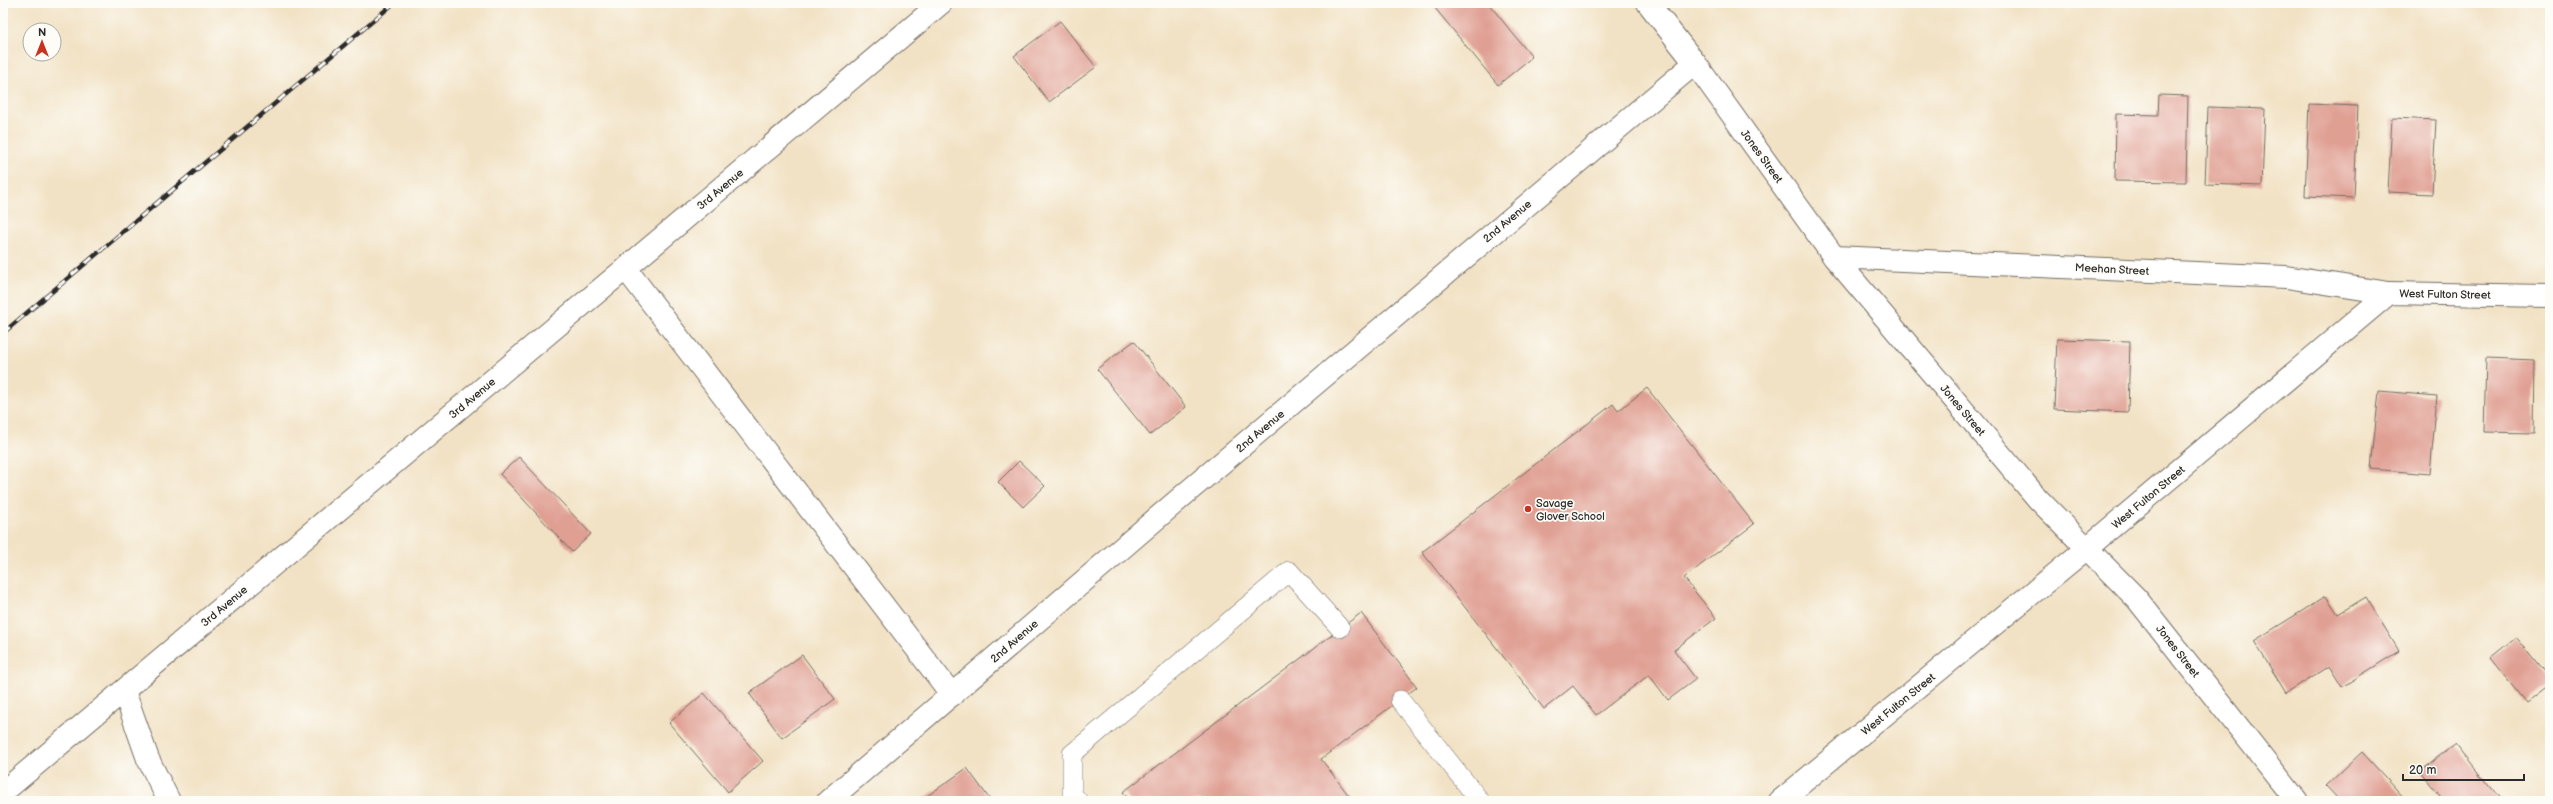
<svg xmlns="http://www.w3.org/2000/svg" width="2553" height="804" font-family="'Balsamiq Sans',sans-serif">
	<rect width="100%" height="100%" fill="#fdfcf7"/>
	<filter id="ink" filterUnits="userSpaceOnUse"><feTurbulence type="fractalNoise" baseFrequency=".025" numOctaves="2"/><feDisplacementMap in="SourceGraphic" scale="8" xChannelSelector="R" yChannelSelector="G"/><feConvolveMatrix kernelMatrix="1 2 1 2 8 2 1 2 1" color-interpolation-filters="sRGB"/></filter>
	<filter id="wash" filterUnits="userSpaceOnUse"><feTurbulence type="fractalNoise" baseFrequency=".012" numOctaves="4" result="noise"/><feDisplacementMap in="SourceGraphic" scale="16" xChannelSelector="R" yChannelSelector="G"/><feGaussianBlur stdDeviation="0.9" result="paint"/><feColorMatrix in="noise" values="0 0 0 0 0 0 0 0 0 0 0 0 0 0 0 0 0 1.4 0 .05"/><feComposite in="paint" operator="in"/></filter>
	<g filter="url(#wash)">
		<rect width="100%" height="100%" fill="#f2e2c5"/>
		<g id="blocks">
			<!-- building -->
			<g fill="#e09f93">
				<path d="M1442 3H1488L1532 57 1498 85 1435 8Z"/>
				<path d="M1060 21 1096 67 1049 102 1014 56Z"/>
				<path d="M2159 95 2188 96 2186 182 2115 181 2116 114 2158 115Z"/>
				<path d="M2309 104 2358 106 2354 198 2305 196Z"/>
				<path d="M2208 107 2265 109 2262 186 2205 184Z"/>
				<path d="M2392 118 2436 120 2432 194 2388 192Z"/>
				<path d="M2057 339 2130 341 2128 412 2054 409Z"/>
				<path d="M1134 341 1186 407 1150 435 1097 369Z"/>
				<path d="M2486 358 2535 360 2534 433 2484 432Z"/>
				<path d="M1647 388 1754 524 1684 578 1716 618 1674 650 1696 679 1668 700 1649 675 1596 715 1573 686 1544 709 1422 552 1613 404 1618 411Z"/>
				<path d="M2379 391 2437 396 2430 474 2371 469Z"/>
				<path d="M519 457 591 534 572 552 500 474Z"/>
				<path d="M1019 461 1045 486 1023 507 998 482Z"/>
				<path d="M2326 596 2338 614 2366 597 2399 651 2342 687 2329 666 2286 693 2254 641Z"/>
				<path d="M1361 613 1417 687 1321 759 1353 801H1130L1123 792Z"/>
				<path d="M2516 637 2550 679V684L2526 703 2490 658Z"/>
				<path d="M802 655 835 699 782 738 749 693Z"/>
				<path d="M704 693 763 761 728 792 669 723Z"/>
				<path d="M2455 744 2501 801H2444L2420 771Z"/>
				<path d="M2362 752 2407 801H2340L2326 786Z"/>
				<path d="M967 768 991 801H920Z"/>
			</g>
		</g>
	</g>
	<g filter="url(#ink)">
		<use href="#blocks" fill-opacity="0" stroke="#716b61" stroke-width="1"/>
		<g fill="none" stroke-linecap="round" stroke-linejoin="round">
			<defs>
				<g id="lane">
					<path d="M1400 700 1480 801"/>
					<path d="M1078 801 1072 794V754L1289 571 1340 628"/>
				</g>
				<g id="street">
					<path d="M1648 3 1695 63 1834 257 2038 499 2137 599 2297 801"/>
					<path d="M1834 257 2286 277 2389 293"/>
					<path d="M626 269 952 695"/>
					<path d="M124 691 148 759 169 801"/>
					<path d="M3 792 941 3"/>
					<path d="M828 801 1185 494 1695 63"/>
				</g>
				<path id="secondary" d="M1780 801 2087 548 2389 293 2550 296"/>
			</defs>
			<!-- lane casing -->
			<use href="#lane" stroke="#716b61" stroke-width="20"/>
			<!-- street casing -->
			<use href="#street" stroke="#716b61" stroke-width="24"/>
			<!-- secondary casing -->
			<use href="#secondary" stroke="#716b61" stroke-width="24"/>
			<!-- lane -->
			<use href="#lane" stroke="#fff" stroke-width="19"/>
			<!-- street -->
			<use href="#street" stroke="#fff" stroke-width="22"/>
			<!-- secondary -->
			<use href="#secondary" stroke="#fff" stroke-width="22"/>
			<defs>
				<path id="rail" d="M3 333 394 3"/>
			</defs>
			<!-- rail casing -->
			<use href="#rail" stroke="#2b2b2b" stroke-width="4.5"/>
			<!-- rail -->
			<use href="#rail" stroke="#fdfcf7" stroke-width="3" stroke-dasharray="9" stroke-linecap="butt"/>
		</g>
	</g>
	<!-- markers -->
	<circle fill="#c8321e" stroke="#fdfcf7" stroke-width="1.5" cx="1528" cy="509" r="4"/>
	<g text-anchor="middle" stroke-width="3.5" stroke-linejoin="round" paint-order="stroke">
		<!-- street labels -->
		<g font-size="11" fill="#2b2b2b" stroke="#fdfcf7">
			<text transform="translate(1762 156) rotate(54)" y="4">Jones Street</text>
			<text transform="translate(720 189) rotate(-40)" y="4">3rd Avenue</text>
			<text transform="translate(1507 221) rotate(-40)" y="4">2nd Avenue</text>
			<text transform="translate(2112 269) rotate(3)" y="4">Meehan Street</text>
			<text transform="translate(2445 294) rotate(1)" y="4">West Fulton Street</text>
			<text transform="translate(472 398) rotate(-40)" y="4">3rd Avenue</text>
			<text transform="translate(1963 410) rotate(50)" y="4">Jones Street</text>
			<text transform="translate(1260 431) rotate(-40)" y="4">2nd Avenue</text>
			<text transform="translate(2148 497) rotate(-40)" y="4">West Fulton Street</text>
			<text transform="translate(224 606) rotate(-40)" y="4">3rd Avenue</text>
			<text transform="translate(1014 641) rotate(-41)" y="4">2nd Avenue</text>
			<text transform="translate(2178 651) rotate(52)" y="4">Jones Street</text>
			<text transform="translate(1898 704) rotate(-39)" y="4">West Fulton Street</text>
		</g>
		<!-- poi labels -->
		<g font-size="11" fill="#2b2b2b" stroke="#fdfcf7" text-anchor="start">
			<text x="1536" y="507">Savage<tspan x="1536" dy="13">Glover School</tspan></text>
		</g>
	</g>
	<!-- margin -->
	<rect width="2553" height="804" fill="none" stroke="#fdfcf7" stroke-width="16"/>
	<!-- north arrow -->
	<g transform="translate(42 42)"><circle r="19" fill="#fdfcf7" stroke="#a9a8a5"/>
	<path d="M0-3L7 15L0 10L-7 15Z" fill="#c8321e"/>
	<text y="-6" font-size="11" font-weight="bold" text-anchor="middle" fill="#2b2b2b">N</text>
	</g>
	<!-- scale -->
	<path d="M2403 774v6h121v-6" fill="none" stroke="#2b2b2b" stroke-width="2"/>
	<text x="2409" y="774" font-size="12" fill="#2b2b2b" stroke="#fdfcf7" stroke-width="3" paint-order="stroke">20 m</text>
</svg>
